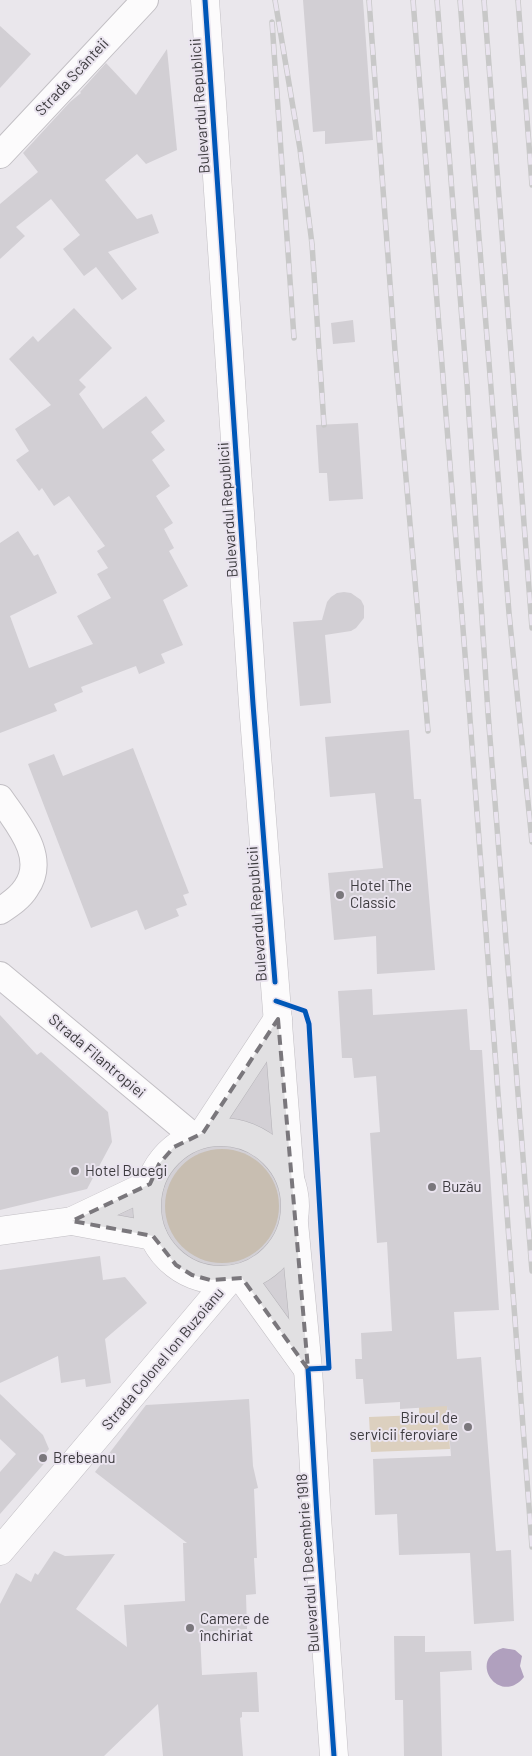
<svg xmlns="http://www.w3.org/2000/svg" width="532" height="1756" font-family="Barlow,sans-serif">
	<rect width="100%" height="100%" fill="#eae7ec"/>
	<!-- green -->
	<g fill="#dcd0bf">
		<circle cx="222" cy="1206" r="57"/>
		<path d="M447 1405 450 1449 371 1452 369 1417 419 1415V1406Z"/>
	</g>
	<!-- water -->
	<path fill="#b0a0be" d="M503 1648 515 1650 522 1656 520 1666 524 1677C500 1707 466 1660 503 1648Z"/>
	<!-- building -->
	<g fill="#d2cfd4">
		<path d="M303 0H363L373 140 325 144V131L313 132Z"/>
		<path d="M0 26 31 54 0 88Z"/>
		<path d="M167 49 177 150 146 164 137 154 105 180 137 219 152 214 159 233 108 252 137 289 122 300 96 267 84 276 63 249 80 235 51 199 16 227 25 236 0 259V204L38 172 23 153 70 102 81 93 80 92 106 63 136 95Z"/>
		<path d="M74 308 112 348 79 380 86 387 79 394 103 429 146 396 165 421 151 432 165 450 152 460 170 486 156 496 173 523 164 529 174 548 169 551 188 586 163 600 183 645 161 654 165 663 139 674 136 666 81 687 83 692 54 704 57 711 0 733V543L18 531 34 556 38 554 57 593 10 616 29 668 93 644 77 616 111 598 97 574 108 568 97 551 105 546 69 496 54 506 42 488 39 491 16 460 29 451 15 429 51 405 9 359 33 336 38 342Z"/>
		<path d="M353 320 355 342 333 344 331 323Z"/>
		<path d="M358 423 363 499 329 501 327 473H319L316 425Z"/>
		<path d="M344 592 351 593 361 600 364 606V618L356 628 351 631 325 635 331 703 300 706 293 622 322 620 327 602 331 597 337 593Z"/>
		<path d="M409 730 414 799H421L435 970 377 974 376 936 334 940 328 873 383 868 375 793 330 797 325 737Z"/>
		<path d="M133 748 189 893 183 895 187 905 176 909 179 916 145 930 137 910 91 928 28 764 54 754 63 776Z"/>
		<path d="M372 989 373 1015 467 1009 470 1050H482L499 1310 454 1312 457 1359 481 1357 496 1551 511 1550 514 1621 474 1624 470 1553 399 1555 397 1514 375 1515 373 1459 451 1456 447 1406 400 1409V1402L365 1404 363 1379H356L355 1359H362L361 1333 392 1331 387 1242 377 1243 370 1133 380 1132 376 1076 354 1078 352 1058H342L338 991Z"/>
		<path d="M0 1015 37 1055 41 1052 108 1112 112 1142 87 1189 0 1210Z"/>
		<path d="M100 1256 103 1280 125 1277 147 1303 105 1339 111 1383 86 1387 85 1379 61 1383 58 1356 0 1383V1270Z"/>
		<path d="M0 1394 43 1435 49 1449 45 1454 49 1458 0 1514V1472L16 1454 0 1439Z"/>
		<path d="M249 1399 253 1466 258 1488 254 1489 257 1558H254L256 1594 246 1595 247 1629 200 1632 202 1675 257 1672 259 1712H242V1717L240 1718 243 1756H163L158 1704 104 1756H0V1604L16 1573 31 1582 35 1573 38 1575 54 1551 65 1556 115 1554 76 1609 127 1647 124 1605 185 1601 183 1543H187L95 1472 146 1405Z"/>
		<path d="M394 1636H425V1652L471 1651 472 1670 440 1672 442 1756H404L403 1700H395Z"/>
	</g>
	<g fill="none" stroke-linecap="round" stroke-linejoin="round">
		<defs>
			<g id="minor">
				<path d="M0 155 145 0"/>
				<path d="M0 798C17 823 48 857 26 888 20 898 9 905 0 911"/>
				<path d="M0 975 193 1136"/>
			</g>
			<g id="tertiary">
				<path d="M72 1221 153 1236"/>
				<path d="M0 1231 72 1221 150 1184"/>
				<path d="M0 1551 228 1281"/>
			</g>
			<g id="secondary">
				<path d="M205 0 253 704 290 1177"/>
				<circle cx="221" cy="1206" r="74"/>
				<path d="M203 1133 278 1019"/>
				<path d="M294 1223 308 1369 317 1517 334 1756"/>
				<path d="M242 1278 307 1368"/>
			</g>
		</defs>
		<!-- minor casing -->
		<use href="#minor" stroke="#c2bfc4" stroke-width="28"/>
		<!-- tertiary casing -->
		<use href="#tertiary" stroke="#c2bfc4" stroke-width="29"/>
		<!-- secondary casing -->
		<use href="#secondary" stroke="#c2bfc4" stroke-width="29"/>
		<!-- minor -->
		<use href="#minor" stroke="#fcfbfc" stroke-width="26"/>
		<!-- tertiary -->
		<use href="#tertiary" stroke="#fcfbfc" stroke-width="28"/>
		<!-- secondary -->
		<use href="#secondary" stroke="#fcfbfc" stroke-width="28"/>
		<defs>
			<g id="rail">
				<path d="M275 0 300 149 312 244 324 425"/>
				<path d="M369 0 395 351 428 731"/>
				<path d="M413 0 467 679 532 1547"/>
				<path d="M437 0 467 384 488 713 532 1271"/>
				<path d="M460 0 509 613 532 842"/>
				<path d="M484 0 532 628"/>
				<path d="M518 0 532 185"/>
				<path d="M272 22 294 338"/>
			</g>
		</defs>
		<!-- rail casing -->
		<use href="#rail" stroke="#c8c8c8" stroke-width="5.5"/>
		<!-- rail -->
		<use href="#rail" stroke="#eae4ef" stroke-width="4" stroke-dasharray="11" stroke-linecap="butt"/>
		<defs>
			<g id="cycleway">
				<path d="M205 0 253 704 275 982"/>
				<path d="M276 1001 305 1011 309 1024 329 1368 308 1369 317 1517 334 1756"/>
			</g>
		</defs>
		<!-- cycleway casing -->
		<use href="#cycleway" stroke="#eae4ef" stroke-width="8"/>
		<!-- cycleway -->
		<use href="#cycleway" stroke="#0057b8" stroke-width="5"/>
	</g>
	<!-- marked area -->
	<path fill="#7a777c" fill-opacity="0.2" stroke="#7a777c" stroke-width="4" stroke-dasharray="10 6" stroke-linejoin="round" d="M278 1019 308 1369 242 1278 210 1280 192 1275 176 1265 153 1236 72 1221 150 1184 159 1164 174 1147 203 1133Z"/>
	<!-- markers -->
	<g fill="#7a777c" stroke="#eae4ef" stroke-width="2">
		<circle cx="340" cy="895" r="5"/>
		<circle cx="75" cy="1171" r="5"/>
		<circle cx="432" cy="1187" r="5"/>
		<circle cx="468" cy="1427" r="5"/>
		<circle cx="43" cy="1458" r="5"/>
		<circle cx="190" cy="1628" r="5"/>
	</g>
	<g text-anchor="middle" stroke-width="4" stroke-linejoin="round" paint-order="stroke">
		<!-- street labels -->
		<g font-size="15" fill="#3d3b3f" stroke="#eae4ef">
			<text transform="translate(72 77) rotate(-47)" y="5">Strada Scânteii</text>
			<text transform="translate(200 106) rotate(-94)" y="5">Bulevardul Republicii</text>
			<text transform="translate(228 510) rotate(-94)" y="5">Bulevardul Republicii</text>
			<text transform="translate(257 914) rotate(-94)" y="5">Bulevardul Republicii</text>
			<text transform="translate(97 1056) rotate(40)" y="5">Strada Filantropiei</text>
			<text transform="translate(163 1359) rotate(-50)" y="5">Strada Colonel Ion Buzoianu</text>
			<text transform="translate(308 1563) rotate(-94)" y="5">Bulevardul 1 Decembrie 1918</text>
		</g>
		<!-- poi labels -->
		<g font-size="15" fill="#3d3b3f" stroke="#eae4ef" text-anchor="start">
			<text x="350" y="891">Hotel The<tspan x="350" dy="17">Classic</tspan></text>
			<text x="85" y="1176">Hotel Bucegi</text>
			<text x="442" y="1192">Buzău</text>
			<text x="458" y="1423" text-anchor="end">Biroul de<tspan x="458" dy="17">servicii feroviare</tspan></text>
			<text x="53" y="1463">Brebeanu</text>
			<text x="200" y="1624">Camere de<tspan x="200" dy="17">închiriat</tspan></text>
		</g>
	</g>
</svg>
